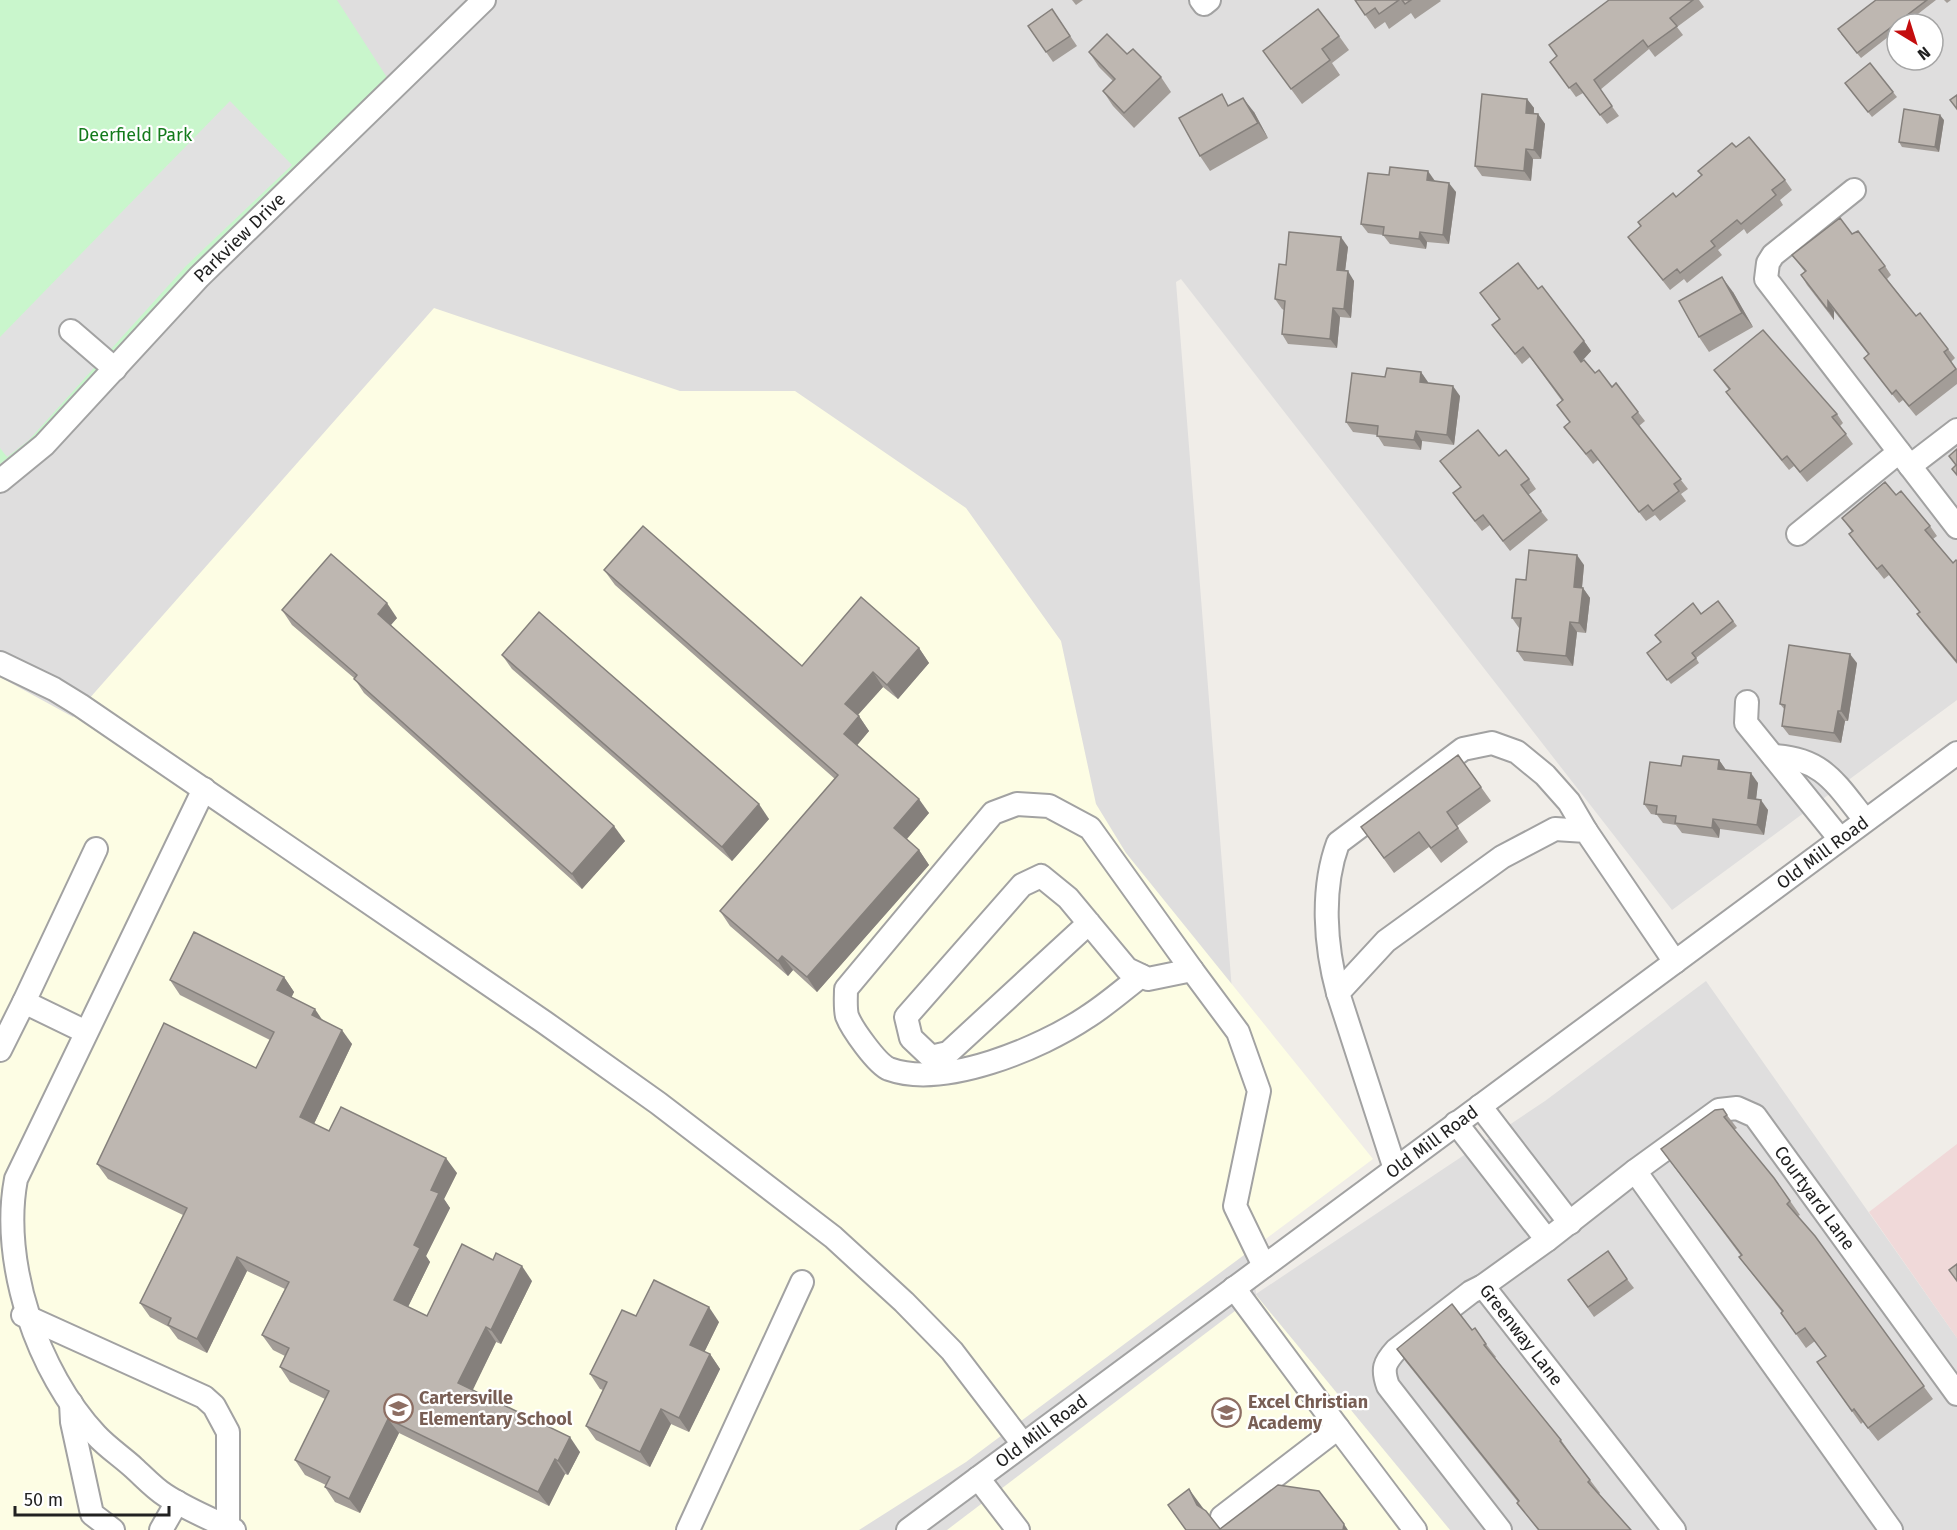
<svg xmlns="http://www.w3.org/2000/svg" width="1957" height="1530" font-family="'Fira Sans',sans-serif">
	<rect width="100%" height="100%" fill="#f0ede8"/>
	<!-- residential -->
	<path fill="#dfdede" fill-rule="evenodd" d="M0 0H1957V700L1672 910 1181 279 1176 282 1256 1294 1545 1101 1706 981 1957 1338V1530H0ZM1897 24H1933V60H1897Z"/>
	<!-- commercial -->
	<path fill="#f0d9d9" d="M1957 1144V1338L1869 1212Z"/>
	<!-- education -->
	<g fill="#fdfde4">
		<path d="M434 308 680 391H795L966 508 1061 641 1096 804 1126 853 1373 1159 966 1462 859 1530H0V677L73 717Z"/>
		<path d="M1256 1295 1450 1530H947Z"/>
	</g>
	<!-- park -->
	<path fill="#c9f6cc" d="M0 0H337L388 79 188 272 29 443 0 464Z"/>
	<!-- parking -->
	<path fill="#e1e1e1" d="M230 101 292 165 186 266 28 441 7 457 0 448V337Z"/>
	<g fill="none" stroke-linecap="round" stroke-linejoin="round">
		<defs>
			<g id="minor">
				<path d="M1201 0 1204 4 1209 0"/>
				<path d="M1854 190 1773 255 1768 263 1766 279 1957 527"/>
				<path d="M71 331 115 369"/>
				<path d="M1910 466 1957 430"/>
				<path id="s1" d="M0 481 44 445 199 277 484 0"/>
				<path d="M1798 534 1899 452"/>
				<path d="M0 663 54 689 80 705 544 1022 658 1103 833 1237 904 1302 952 1351 1023 1444"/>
				<path d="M1747 702 1746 723 1840 839"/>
				<path d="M1773 756C1823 758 1836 784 1865 820"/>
				<path d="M204 789 16 1179C0 1263 38 1373 96 1435 107 1447 122 1457 134 1468 144 1477 154 1488 165 1495 186 1509 211 1519 234 1530"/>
				<path d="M1089 923 948 1053 931 1057 911 1038 906 1017 1022 885 1041 876 1068 898 1127 969 1148 979 1192 970 1238 1032 1259 1091 1235 1206 1264 1266"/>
				<path d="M1141 976C1123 990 1106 1005 1087 1017 1041 1048 944 1089 889 1069 877 1064 852 1029 847 1016 845 1008 846 997 846 989L993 813 1017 804 1049 806 1090 828 1192 970"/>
				<path d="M1338 993C1325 946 1321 889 1338 843L1463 749 1492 743 1517 752 1545 775 1569 802 1586 831"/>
				<path d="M86 1032 24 1002 96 849"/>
				<path d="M0 1050 24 1002"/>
				<path d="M1480 1106 1570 1223"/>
				<path d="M1456 1123 1547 1240"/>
				<path d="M1395 1169 1338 993 1386 941 1502 857 1555 829 1586 831 1675 962"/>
				<path d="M1635 1171 1891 1530"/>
				<path id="s2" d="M1483 1286 1674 1530"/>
				<path d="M23 1315 204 1397 214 1406 228 1432V1527"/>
				<path d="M71 1403 72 1422 92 1514 113 1530"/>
				<path d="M1338 1428 1415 1530"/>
				<path d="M978 1478 1018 1530"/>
				<path d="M1222 1517 1338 1428 1234 1288"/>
				<path d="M161 1530 177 1502"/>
				<path d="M688 1530 802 1282"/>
				<path id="s3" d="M908 1530 1957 753"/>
				<path id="s4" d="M1500 1530 1388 1386C1382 1369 1384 1363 1396 1350L1471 1292 1483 1286 1547 1240 1635 1171 1719 1110 1737 1108 1755 1116 1957 1394"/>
			</g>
		</defs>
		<!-- minor casing -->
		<use href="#minor" stroke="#a2a2a2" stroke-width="26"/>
		<!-- minor -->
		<use href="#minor" stroke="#fff" stroke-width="22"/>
	</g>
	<!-- wall -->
	<g fill="#a39d98">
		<path d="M1072 0H1083L1076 5Z"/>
		<path d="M1355 0H1440L1441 1 1415 19 1411 13 1389 29 1385 22 1375 29Z"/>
		<path d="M1609 0H1699L1704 7 1677 27 1683 35 1655 57 1649 49 1600 90 1619 116 1607 124 1583 93 1576 97 1557 71V56Z"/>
		<path d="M1876 0H1936L1905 24H1897V30L1861 58 1841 34Z"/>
		<path d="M1944 0H1951L1947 3Z"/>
		<path d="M1052 9 1077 46 1053 62 1028 26Z"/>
		<path d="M1339 36 1349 50 1332 63 1340 75 1302 104 1263 51Z"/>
		<path d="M1089 52 1127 54 1161 77 1171 92 1134 128 1113 106 1103 91 1113 81 1099 67Z"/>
		<path d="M1849 88 1893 92 1897 97 1872 117Z"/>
		<path d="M1527 99 1534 108V114H1538L1545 124 1541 159H1533L1531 181 1482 176 1475 166Z"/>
		<path d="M1229 106 1254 112 1268 138 1210 171 1200 156Z"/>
		<path d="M1944 120 1939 152 1902 147 1899 142Z"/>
		<path d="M1736 147 1785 180 1792 190 1780 200 1783 205 1747 234 1744 229 1718 250 1722 255 1687 283 1684 279 1670 290 1628 237 1702 176 1698 171Z"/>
		<path d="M1435 181 1456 192 1449 244 1427 242 1426 249 1390 244 1383 235 1368 233 1361 224Z"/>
		<path d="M1852 234 1885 266 1891 275 1887 279 1916 316 1948 349 1955 358 1951 362 1957 370V384L1916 416 1903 400 1899 403 1864 358 1868 354 1834 311V320L1807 285 1801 275 1805 272 1792 255Z"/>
		<path d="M1348 247 1345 271 1354 281 1351 318 1340 317 1337 348 1288 344 1282 334 1284 310 1282 309 1275 299 1286 265Z"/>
		<path d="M1538 289 1584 341 1591 351 1582 361 1595 373 1612 387 1638 412 1645 421 1639 426 1688 489 1681 494 1686 501 1660 521 1655 515 1646 521 1598 460 1593 464 1564 427 1570 422 1557 405 1562 401 1530 357 1522 364 1492 325 1499 319 1480 293Z"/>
		<path d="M1733 292 1753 327 1709 352 1699 337Z"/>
		<path d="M1714 370 1837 414 1843 423 1840 426 1853 444 1807 482 1794 466 1789 470 1733 402 1726 392 1729 390Z"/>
		<path d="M1421 372 1428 383 1460 396 1454 445 1422 441 1421 450 1384 446 1377 435 1353 432 1346 422 1385 377Z"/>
		<path d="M1499 456 1529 479 1536 489 1528 495 1548 520 1510 551 1490 525 1482 531 1460 503 1453 493 1461 487 1440 461Z"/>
		<path d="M1896 495 1930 526 1937 536 1933 539 1953 563 1957 561V664L1924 624 1917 614 1919 612 1889 575 1884 579 1856 544 1849 534 1852 532 1842 518Z"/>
		<path d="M1584 565 1582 588H1583L1590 598 1586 633 1577 632 1573 666 1524 661 1517 651 1520 628H1519L1512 618 1526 580Z"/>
		<path d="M604 570 802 666 919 648 929 663 898 699 883 687 858 715 869 731 857 745 929 813 907 839 919 850 929 865 817 992 793 970 788 976 730 926 720 911 835 779 615 585Z"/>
		<path d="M1718 601 1737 626 1696 658 1699 663 1671 684 1647 653Z"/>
		<path d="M282 610 397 618 391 625 625 841 582 889 364 693 354 678 292 625Z"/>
		<path d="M502 655 769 819 732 861 512 669Z"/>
		<path d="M1857 663 1848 721H1845L1841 743 1789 735 1782 726 1785 710 1780 704Z"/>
		<path d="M1458 755 1491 801 1457 826 1468 842 1441 863 1429 847 1394 873 1361 827Z"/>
		<path d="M1719 760 1726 770 1758 783 1756 799 1768 810 1764 835 1720 829 1719 838 1682 833 1676 825 1663 823 1657 815 1651 814 1644 804 1681 766Z"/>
		<path d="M284 977 294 992 291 997 323 1020 352 1044 314 1124 329 1131 457 1173 444 1199 450 1208 426 1256 430 1262 408 1307 427 1316 532 1281 501 1344 496 1342 472 1390 580 1452 568 1475 565 1474 549 1506 399 1433 360 1513 335 1502 325 1487 326 1485 305 1475 295 1460 325 1399 290 1382 280 1367 285 1356 273 1350 262 1335 285 1289 247 1271 207 1353 178 1339 169 1327 150 1317 140 1303 183 1215 108 1179 97 1164 256 1068 270 1040 180 995 170 980Z"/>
		<path d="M1727 1115 1737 1128 1734 1130 1774 1178 1800 1215 1798 1216 1933 1399 1878 1441 1863 1422 1861 1424 1817 1362 1826 1356 1815 1341 1806 1348 1781 1313 1782 1312 1749 1270 1739 1257 1741 1256 1661 1149Z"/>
		<path d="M1627 1279 1634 1288 1594 1317 1568 1280Z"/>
		<path d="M636 1316 719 1322 704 1352 710 1354 720 1369 689 1432 671 1424 650 1467 596 1440 586 1426 603 1390 600 1389 590 1374Z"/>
		<path d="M1472 1330 1486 1344 1496 1357 1495 1358 1561 1440 1571 1454H1570L1600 1493 1599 1494 1631 1530H1538L1517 1503 1518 1502 1406 1362 1397 1349Z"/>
	</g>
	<!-- shaded-wall -->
	<g fill="#85807c">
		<path d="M1243 98 1254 112 1268 138 1258 123Z"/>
		<path d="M1527 99 1534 108 1533 122 1526 113Z"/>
		<path d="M1538 114 1545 124 1541 159 1534 150Z"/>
		<path d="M1940 115 1944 120 1939 152 1935 147Z"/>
		<path d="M1526 149 1533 159 1531 181 1524 171Z"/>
		<path d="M1428 171 1435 181 1427 180Z"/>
		<path d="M1449 183 1456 192 1449 244 1443 235Z"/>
		<path d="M1420 232 1427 242 1426 249 1419 239Z"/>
		<path d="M1341 237 1348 247 1344 280 1337 270Z"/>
		<path d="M1348 271 1354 281 1351 318 1344 309Z"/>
		<path d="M1722 277 1733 292 1753 327 1742 313Z"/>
		<path d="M1828 301 1834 311V320L1828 310Z"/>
		<path d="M1333 308 1340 317 1337 348 1330 339Z"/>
		<path d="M1584 341 1591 351 1581 362 1574 352Z"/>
		<path d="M1421 372 1428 382 1427 392 1420 382Z"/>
		<path d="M1453 386 1460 396 1454 445 1447 435Z"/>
		<path d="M1416 431 1422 441 1421 450 1414 440Z"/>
		<path d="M1577 555 1584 565 1581 597 1574 587Z"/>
		<path d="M1583 588 1590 598 1586 633 1579 623Z"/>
		<path d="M387 603 397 618 388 628 378 614Z"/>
		<path d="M1570 622 1577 632 1573 666 1566 656Z"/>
		<path d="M919 648 929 663 898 699 887 685Z"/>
		<path d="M1850 654 1857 663 1848 721 1841 711Z"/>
		<path d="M873 672 883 687 855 718 845 704Z"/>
		<path d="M1838 711 1845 721 1841 743 1834 733Z"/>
		<path d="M859 716 869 731 854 749 844 734Z"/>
		<path d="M1719 760 1726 770 1718 769Z"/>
		<path d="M1751 773 1758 783 1755 808 1748 798Z"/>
		<path d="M919 799 929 813 904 842 894 828Z"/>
		<path d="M1761 800 1768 810 1764 835 1757 825Z"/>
		<path d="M759 804 769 819 732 861 722 847Z"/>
		<path d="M1713 819 1720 829 1719 838 1712 828Z"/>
		<path d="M614 826 625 841 582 889 572 874Z"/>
		<path d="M919 850 929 865 817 992 807 977Z"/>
		<path d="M782 956 793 970 788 976 778 961Z"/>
		<path d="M284 977 294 992 288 1005 277 990Z"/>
		<path d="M315 1009 325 1024 312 1015Z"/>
		<path d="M342 1030 352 1044 310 1132 300 1117Z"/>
		<path d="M446 1158 457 1173 444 1199 450 1208 426 1256 430 1262 404 1315 394 1300 414 1245 431 1190Z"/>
		<path d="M237 1257 247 1271 207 1353 197 1339Z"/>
		<path d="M522 1266 532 1281 501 1344 491 1330Z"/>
		<path d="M709 1307 719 1322 701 1359 690 1345Z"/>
		<path d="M486 1327 496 1342 469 1398 458 1383Z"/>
		<path d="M710 1354 720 1369 689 1432 679 1418Z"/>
		<path d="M661 1409 671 1424 650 1467 640 1452Z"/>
		<path d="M388 1419 399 1433 360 1513 349 1499Z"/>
		<path d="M570 1437 580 1452 568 1475 558 1461Z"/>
		<path d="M555 1459 565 1474 549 1506 538 1492Z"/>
		<path d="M1189 1489 1203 1508 1211 1525 1197 1505Z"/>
		<path d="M1344 1524 1348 1530H1343Z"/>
	</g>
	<!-- building -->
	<g fill="#beb7b1" stroke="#85807c" stroke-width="1.5">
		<path d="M1355 0H1399L1379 14 1375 8 1365 15Z"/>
		<path d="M1402 0H1411L1405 4Z"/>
		<path d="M1609 0H1693L1670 18 1677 26 1648 47 1643 40 1594 80 1612 106 1600 115 1576 83 1569 88 1550 62 1557 56 1549 45Z"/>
		<path d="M1876 0H1927L1857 53 1838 29Z"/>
		<path d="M1052 9 1070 36 1046 52 1028 26Z"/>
		<path d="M1318 9 1339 36 1322 49 1330 60 1291 89 1263 51Z"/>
		<path d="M1107 34 1127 54 1133 49 1161 77 1124 113 1103 91 1115 79 1089 52Z"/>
		<path d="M1870 63 1893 92 1868 112 1845 83Z"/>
		<path d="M1222 94 1228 106 1243 98 1258 123 1200 156 1179 118Z"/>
		<path d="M1482 94 1527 99 1526 113 1538 114 1534 150 1526 149 1524 171 1475 166Z"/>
		<path d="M1957 95V109L1950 100Z"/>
		<path d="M1904 109 1940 115 1935 147 1899 142Z"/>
		<path d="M1749 137 1785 180 1772 190 1776 195 1741 224 1737 220 1711 241 1715 246 1680 273 1677 269 1663 280 1628 237 1641 226 1638 222 1673 193 1676 197 1702 175 1698 171 1732 143 1736 147Z"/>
		<path d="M1390 167 1428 171 1427 180 1449 183 1443 235 1420 232 1419 239 1383 235 1384 227 1361 224 1368 173 1389 175Z"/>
		<path d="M1840 218 1852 234 1858 231 1885 266 1879 270 1903 300 1916 316 1920 313 1948 349 1944 352 1956 369 1909 406 1896 390 1892 394 1864 358 1869 354 1828 301V310L1801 275 1806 271 1792 255Z"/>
		<path d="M1289 232 1341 237 1337 270 1348 271 1344 309 1333 308 1330 339 1282 334 1285 301 1275 299 1279 264 1286 265Z"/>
		<path d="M1518 263 1538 289 1542 286 1584 341 1574 352 1581 362 1584 360 1595 373 1599 370 1612 387 1616 383 1638 412 1632 417 1681 479 1674 484 1679 491 1653 511 1648 505 1639 512 1591 450 1586 454 1564 427 1570 422 1557 405 1563 400 1523 347 1515 354 1492 325 1500 319 1480 293Z"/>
		<path d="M1722 277 1742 313 1699 337 1679 301Z"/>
		<path d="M1763 330 1837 414 1832 417 1846 434 1800 472 1787 456 1782 460 1726 392 1730 389 1714 370Z"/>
		<path d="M1387 368 1421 372 1420 382 1453 386 1447 435 1416 431 1414 440 1377 436 1378 426 1346 422 1352 373 1385 377Z"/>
		<path d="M1478 430 1499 456 1506 450 1529 479 1521 485 1541 511 1503 541 1483 515 1475 521 1453 493 1461 487 1440 461Z"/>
		<path d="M1957 449V475L1952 469 1956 465 1949 456Z"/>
		<path d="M1885 482 1896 495 1901 491 1930 526 1925 530 1953 563 1956 560 1957 561V662L1917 614 1920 612 1882 565 1877 569 1849 534 1853 531 1842 518Z"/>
		<path d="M643 526 802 666 861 597 919 648 887 685 873 672 845 704 859 716 844 734 919 799 894 828 919 850 807 977 782 956 778 961 720 911 838 775 604 570Z"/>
		<path d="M1529 550 1577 555 1574 587 1583 588 1579 623 1570 622 1566 656 1517 651 1521 618H1512L1516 579 1526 580Z"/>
		<path d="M331 554 387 603 378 614 614 826 572 874 354 679 357 675 282 610Z"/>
		<path d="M1718 601 1733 621 1692 653 1696 658 1667 680 1647 653 1661 642 1655 635 1693 603 1701 614Z"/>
		<path d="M539 612 759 804 722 847 502 655Z"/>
		<path d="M1789 645 1850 654 1841 711H1838L1834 733 1782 726 1785 705 1780 704Z"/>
		<path d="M1458 755 1481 787 1447 812 1458 828 1431 848 1419 832 1384 858 1361 827Z"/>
		<path d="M1683 756 1719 760 1718 769 1751 773 1748 798 1761 800 1757 825 1713 819 1712 828 1675 823 1676 816 1656 814 1657 806 1644 804 1650 762 1681 766Z"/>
		<path d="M194 932 284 977 277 990 315 1009 312 1015 342 1030 300 1117 329 1131 341 1107 446 1158 431 1190 439 1193 414 1245 420 1248 394 1300 427 1316 462 1244 493 1260 496 1253 522 1266 491 1330 486 1327 458 1383 570 1437 558 1461 555 1459 538 1492 388 1419 349 1499 325 1487 330 1477 295 1460 329 1391 280 1367 289 1348 262 1335 289 1282 237 1257 197 1339 168 1325 171 1318 140 1303 187 1208 97 1164 164 1023 256 1068 274 1032 170 980Z"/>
		<path d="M1723 1109 1727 1115 1724 1117 1774 1178 1790 1201 1787 1204 1815 1236 1924 1386 1868 1428 1854 1409 1852 1411 1817 1362 1826 1356 1805 1328 1796 1334 1781 1313 1783 1311 1739 1257 1742 1255 1661 1149 1715 1110Z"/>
		<path d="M1608 1251 1627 1279 1588 1307 1568 1280Z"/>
		<path d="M1957 1264V1281L1949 1270Z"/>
		<path d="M654 1280 709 1307 690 1345 710 1354 679 1418 661 1409 640 1452 586 1426 607 1382 590 1374 622 1310 636 1316Z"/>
		<path d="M1452 1304 1472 1330 1475 1328 1486 1344 1484 1345 1561 1440 1560 1441 1590 1480 1588 1482 1631 1530H1539L1517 1503 1519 1501 1397 1349Z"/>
		<path d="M1278 1485 1319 1491 1344 1524 1343 1530H1186L1168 1505 1189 1489 1197 1505 1206 1511 1220 1529Z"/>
	</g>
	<!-- icons -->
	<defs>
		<symbol id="school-ring" viewBox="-11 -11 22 22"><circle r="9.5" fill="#fff" stroke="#8d6e63" stroke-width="1.5"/><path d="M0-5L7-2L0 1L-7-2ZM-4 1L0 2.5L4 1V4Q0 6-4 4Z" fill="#8d6e63"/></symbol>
	</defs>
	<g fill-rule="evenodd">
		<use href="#school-ring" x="382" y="1392" width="33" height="33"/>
		<use href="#school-ring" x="1210" y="1396" width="33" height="33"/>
	</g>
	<g text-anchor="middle" stroke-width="4.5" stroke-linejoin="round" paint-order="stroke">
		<!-- park labels -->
		<g font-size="18" fill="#137a1b" stroke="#fff">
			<text x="135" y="141">Deerfield Park</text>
		</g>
		<!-- street labels -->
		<g font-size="18" fill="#212121" stroke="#fff">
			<text dy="6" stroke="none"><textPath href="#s1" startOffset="342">Parkview Drive</textPath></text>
			<text dy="6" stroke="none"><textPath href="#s3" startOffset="1138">Old Mill Road</textPath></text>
			<text dy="6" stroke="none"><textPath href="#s3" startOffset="652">Old Mill Road</textPath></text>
			<text dy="6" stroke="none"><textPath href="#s4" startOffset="764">Courtyard Lane</textPath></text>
			<text dy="6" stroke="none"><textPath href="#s2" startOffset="62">Greenway Lane</textPath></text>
			<text dy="6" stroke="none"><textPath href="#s3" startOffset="166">Old Mill Road</textPath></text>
		</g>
		<!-- education labels -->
		<g font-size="18" font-weight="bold" fill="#785e54" stroke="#fff" text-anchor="start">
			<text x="419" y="1404">Cartersville<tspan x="419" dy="21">Elementary School</tspan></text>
			<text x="1248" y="1408">Excel Christian<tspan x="1248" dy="21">Academy</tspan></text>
		</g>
	</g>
	<!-- north arrow -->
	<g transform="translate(1915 42) rotate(142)"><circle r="28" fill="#ffffff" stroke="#a6a6a6" stroke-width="1.5"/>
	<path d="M0-4.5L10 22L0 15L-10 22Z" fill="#c40d0e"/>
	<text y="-9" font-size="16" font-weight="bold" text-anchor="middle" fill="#212121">N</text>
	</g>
	<!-- scale -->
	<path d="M15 1506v9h154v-9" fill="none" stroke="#212121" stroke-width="3"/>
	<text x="24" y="1506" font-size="18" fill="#212121" stroke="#ffffff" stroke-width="4.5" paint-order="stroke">50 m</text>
</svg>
